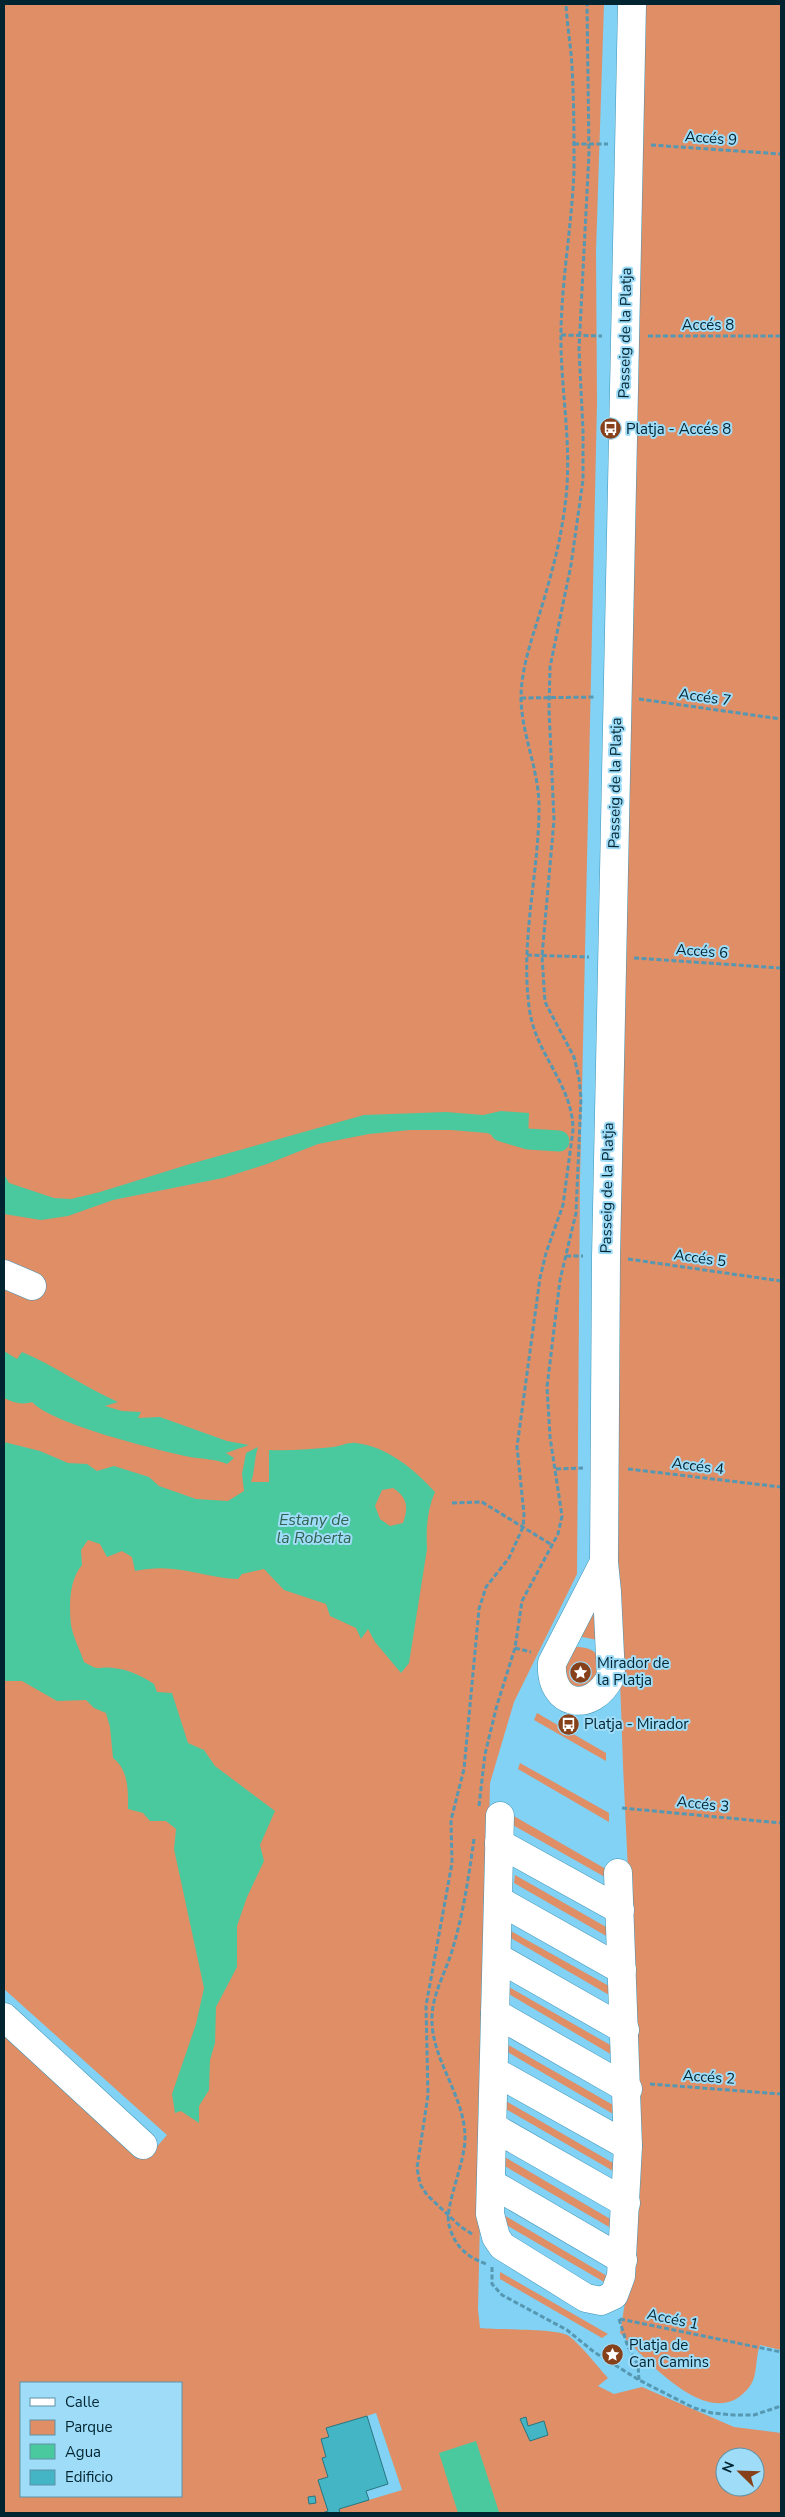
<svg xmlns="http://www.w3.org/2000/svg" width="785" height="2517" font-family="'Nunito Sans',sans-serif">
	<rect width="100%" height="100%" fill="#81d2f4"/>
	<!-- green -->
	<g fill="#df8e66" fill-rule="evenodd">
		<path d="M4 4H604L596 251 597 403 580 1180 577 1574 514 1702 490 1783 478 2309 480 2328C498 2330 558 2328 569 2336 583 2347 596 2365 608 2378L598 2386 614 2394 642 2387 734 2427 781 2433V2513H340L339 2509 402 2490 376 2413 326 2429 329 2437 321 2440 326 2457 323 2458 328 2477 318 2480 328 2511 322 2513H4V2029L147 2158 167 2135 4 1989ZM21 2383H181V2496H21ZM725 2457H755V2487H725Z"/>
		<path d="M643 4H781V2092L778 2094 781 2097V2350L760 2345C755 2357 758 2375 750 2386 713 2437 648 2361 620 2333L629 2278 637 2061 623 1765 616 1564 619 1220Z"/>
		<path d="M596 1584 597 1640 578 1636Z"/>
		<path d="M576 1647C596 1647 601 1657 604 1675L576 1695 557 1666Z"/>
		<path d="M537 1713 606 1753V1761L534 1720Z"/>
		<path d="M520 1763 609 1813V1822L518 1769Z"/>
		<path d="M512 1815 611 1872 612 1881 511 1824Z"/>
		<path d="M515 1875 615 1932V1941L514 1883Z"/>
		<path d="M509 1930 616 1990V1999L509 1937Z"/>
		<path d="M507 1986 619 2050V2059L507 1993Z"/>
		<path d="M505 2043 620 2109V2118L504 2050Z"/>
		<path d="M504 2100 620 2167V2175L504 2108Z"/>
		<path d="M503 2156 617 2223 616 2231 503 2165Z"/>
		<path d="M502 2214 607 2276 604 2282 501 2222Z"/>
		<path d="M500 2272 608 2334 602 2338 500 2279Z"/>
	</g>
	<!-- water -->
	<g fill="#4ac99e" fill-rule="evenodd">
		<path d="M501 1111 529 1113 528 1139 508 1141 487 1133 451 1130H410L369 1134 318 1144 267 1164 223 1178 113 1200 68 1216 41 1220 4 1214V1174L9 1183 54 1198 71 1199 100 1192 190 1164 364 1115 446 1112 483 1115Z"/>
		<path d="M4 1351 17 1359 22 1352C55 1366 84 1387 118 1402L105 1406 122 1411 141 1412 138 1418 160 1417 227 1441 249 1445 226 1453 234 1458 227 1464C215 1459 203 1459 190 1457 157 1450 52 1424 32 1402 22 1405 14 1403 4 1398Z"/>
		<path d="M4 1442 40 1451 68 1463 87 1464 97 1471 114 1466 149 1477 159 1486 196 1499 228 1501 244 1491 242 1474 246 1453 258 1447C254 1459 255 1471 251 1482H269V1450C290 1451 312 1449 333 1447 341 1446 349 1442 356 1443 388 1447 414 1469 435 1492 427 1510 426 1529 427 1549L409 1663 401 1673 375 1642 368 1629 361 1639 356 1628 330 1616 326 1604 284 1590 264 1569 242 1574 238 1579C199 1577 176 1562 135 1571L132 1557 122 1551 107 1557 100 1544 88 1540 81 1550 82 1565C69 1580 69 1606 71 1625 73 1637 80 1650 84 1662 101 1672 96 1666 113 1668 128 1669 142 1676 154 1684L157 1692 172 1693 188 1743 204 1750 215 1766 275 1811 260 1845 264 1861 247 1897 237 1926V1967L216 2007 215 2043 210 2060 209 2090 199 2106V2123L181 2111 175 2113 172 2094 196 2024 204 1988 174 1849 176 1829 166 1821H150L143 1813 128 1809C128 1791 129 1770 113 1758L110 1727 106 1713 94 1708 86 1700 57 1701 22 1681H4ZM393 1488C407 1497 409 1507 403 1523L390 1526 380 1519 375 1506 382 1490Z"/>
		<path d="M476 2441 499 2512 496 2513H458L439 2453Z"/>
	</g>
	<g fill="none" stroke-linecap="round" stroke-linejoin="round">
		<!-- canal -->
		<path stroke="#4ac99e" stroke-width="21" d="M501 1131 528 1139 559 1141"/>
	</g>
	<!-- building -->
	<g fill="#43b5c4" stroke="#2a757f">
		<path d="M367 2416 388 2484 366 2491 369 2500 339 2509 340 2513H322L328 2511 318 2480 328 2477 322 2458 326 2457 321 2439 329 2437 326 2428Z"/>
		<path d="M526 2417 528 2426 544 2421 548 2435 530 2441 520 2419Z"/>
		<path d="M315 2496 316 2503 309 2504 308 2497Z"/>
	</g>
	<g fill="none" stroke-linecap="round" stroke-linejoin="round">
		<defs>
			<g id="minor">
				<path d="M4 1274 32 1286"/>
				<path d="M604 1562 552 1663C549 1706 592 1715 611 1676L607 1592 604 1562 606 1257 632 4"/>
				<path d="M500 1816 490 2214 496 2237 502 2246 586 2298 601 2301 614 2295 621 2276 628 2146 618 1873"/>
				<path d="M499 1843 620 1910"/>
				<path d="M498 1900 622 1970"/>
				<path d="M497 1957 625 2030"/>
				<path d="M495 2013 628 2089"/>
				<path d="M4 2017 143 2145"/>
				<path d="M494 2071 628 2146"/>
				<path d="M493 2127 626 2203"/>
				<path d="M491 2183 623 2260"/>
			</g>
		</defs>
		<!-- minor casing -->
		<use href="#minor" stroke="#4394b4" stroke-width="29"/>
		<!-- path -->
		<g stroke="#5697b2" stroke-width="3" stroke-dasharray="5 2.5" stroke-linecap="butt">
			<path d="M574 144H608"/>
			<path d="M651 145 781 154"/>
			<path d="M561 335 602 336"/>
			<path d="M648 336H781"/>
			<path d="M521 698 596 697"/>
			<path d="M639 699 781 719"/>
			<path d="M527 955 589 957"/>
			<path d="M634 958 781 968"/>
			<path d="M566 1256H583"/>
			<path d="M628 1259 781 1281"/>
			<path d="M556 1469 583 1468"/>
			<path d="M628 1469 781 1487"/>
			<path d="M515 1648 531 1652"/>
			<path d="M479 1806 485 1754 497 1705 515 1648 522 1601 558 1534 562 1516 550 1437 547 1387 560 1280 576 1213 581 1098 579 1078 574 1057 545 1002 542 956 554 820 549 709 550 667 571 565 583 480V430L579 349 589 153 587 4"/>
			<path d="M622 1808 781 1823"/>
			<path d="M474 1839C469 1874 464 1910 454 1944 448 1968 433 1991 432 2016 430 2058 464 2094 465 2136 466 2162 444 2206 449 2225 455 2247 466 2256 486 2264"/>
			<path d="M650 2084 781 2094"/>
			<path d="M472 2234 461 2227 427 2195 420 2184 417 2168 428 2095 426 2006 452 1863 451 1820 464 1769 479 1609 486 1587 509 1558 523 1527 524 1514 517 1447 540 1278 546 1253 563 1205 573 1130C573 1086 537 1055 530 1013 519 944 539 875 539 807 539 770 522 736 521 699 521 668 532 639 541 609 552 573 562 536 566 497 572 441 560 387 561 331 562 277 572 224 574 170 574 136 574 101 572 67 571 46 567 25 566 4"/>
			<path d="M492 2267V2284L502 2295 567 2330 594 2352 639 2380 694 2408 712 2413 734 2415H754L781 2406"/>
			<path d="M619 2319 628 2347 638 2365 639 2380"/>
			<path d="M620 2319 781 2352"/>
		</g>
		<!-- minor -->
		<use href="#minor" stroke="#fff" stroke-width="28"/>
		<!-- path-bridge -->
		<path stroke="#5697b2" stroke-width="3" stroke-dasharray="5 2.5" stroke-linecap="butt" d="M452 1503 482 1502 552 1545"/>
	</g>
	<!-- icons -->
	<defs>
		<symbol id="bus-disc" viewBox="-11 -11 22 22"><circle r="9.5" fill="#87411a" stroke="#9edcf8"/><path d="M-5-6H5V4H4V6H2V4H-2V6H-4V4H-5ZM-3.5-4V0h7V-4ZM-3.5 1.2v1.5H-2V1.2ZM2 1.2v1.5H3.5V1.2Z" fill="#fff"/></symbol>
		<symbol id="sight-disc" viewBox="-11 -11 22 22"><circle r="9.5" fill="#87411a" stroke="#9edcf8"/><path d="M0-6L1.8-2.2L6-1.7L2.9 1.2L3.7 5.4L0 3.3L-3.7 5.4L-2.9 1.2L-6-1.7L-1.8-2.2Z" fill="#fff"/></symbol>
	</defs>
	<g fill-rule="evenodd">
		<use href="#bus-disc" x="598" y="416" width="25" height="25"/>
		<use href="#sight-disc" x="568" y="1660" width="25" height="25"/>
		<use href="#bus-disc" x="556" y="1712" width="25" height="25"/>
		<use href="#sight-disc" x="600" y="2342" width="25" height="25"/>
	</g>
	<g text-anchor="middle" stroke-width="4" stroke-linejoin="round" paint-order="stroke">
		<!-- street labels -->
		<g font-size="15" fill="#012431" stroke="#9edcf8">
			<text transform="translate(711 138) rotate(4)" y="5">Accés 9</text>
			<text x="708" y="330">Accés 8</text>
			<text transform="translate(625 333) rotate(-89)" y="5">Passeig de la Platja</text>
			<text transform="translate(705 697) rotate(8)" y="5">Accés 7</text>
			<text transform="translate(615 783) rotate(-89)" y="5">Passeig de la Platja</text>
			<text transform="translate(702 951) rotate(4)" y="5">Accés 6</text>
			<text transform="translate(607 1188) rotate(-89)" y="5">Passeig de la Platja</text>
			<text transform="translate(700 1258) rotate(8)" y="5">Accés 5</text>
			<text transform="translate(698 1466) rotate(7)" y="5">Accés 4</text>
			<text transform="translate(703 1804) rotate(6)" y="5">Accés 3</text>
			<text transform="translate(709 2077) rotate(4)" y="5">Accés 2</text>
			<text transform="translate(673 2319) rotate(12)" y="5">Accés 1</text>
		</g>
		<!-- poi labels -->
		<g font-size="15" fill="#012431" stroke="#9edcf8" text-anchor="start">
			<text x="626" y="434">Platja - Accés 8</text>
			<text x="597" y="1668">Mirador de<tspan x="597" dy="17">la Platja</tspan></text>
			<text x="584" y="1729">Platja - Mirador</text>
			<text x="629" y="2350">Platja de<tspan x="629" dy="17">Can Camins</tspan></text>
		</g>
		<!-- water labels -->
		<g font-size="16" font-style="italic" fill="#316350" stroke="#9edcf8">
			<text x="314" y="1525">Estany de<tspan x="314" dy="18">la Roberta</tspan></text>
		</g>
	</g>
	<!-- border -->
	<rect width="785" height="2517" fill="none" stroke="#012431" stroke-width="10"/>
	<!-- legend -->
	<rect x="20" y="2382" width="162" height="115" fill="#9edcf8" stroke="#5f92a8"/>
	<rect x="30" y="2398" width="25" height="8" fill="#ffffff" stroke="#5f92a8"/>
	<text x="65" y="2407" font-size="15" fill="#012431">Calle</text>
	<rect x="30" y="2420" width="25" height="15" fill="#df8e66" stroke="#5f92a8"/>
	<text x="65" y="2432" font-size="15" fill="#012431">Parque</text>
	<rect x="30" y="2444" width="25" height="15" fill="#4ac99e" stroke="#5f92a8"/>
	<text x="65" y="2457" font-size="15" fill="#012431">Agua</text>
	<rect x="30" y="2470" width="25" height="15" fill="#43b5c4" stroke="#5f92a8"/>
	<text x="65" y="2482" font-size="15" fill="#012431">Edificio</text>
	<!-- north arrow -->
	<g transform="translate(740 2472) rotate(293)"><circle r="24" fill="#9edcf8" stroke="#5f92a8"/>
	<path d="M0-4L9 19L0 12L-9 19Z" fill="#87411a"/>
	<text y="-8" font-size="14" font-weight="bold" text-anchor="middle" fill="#012431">N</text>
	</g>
</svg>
